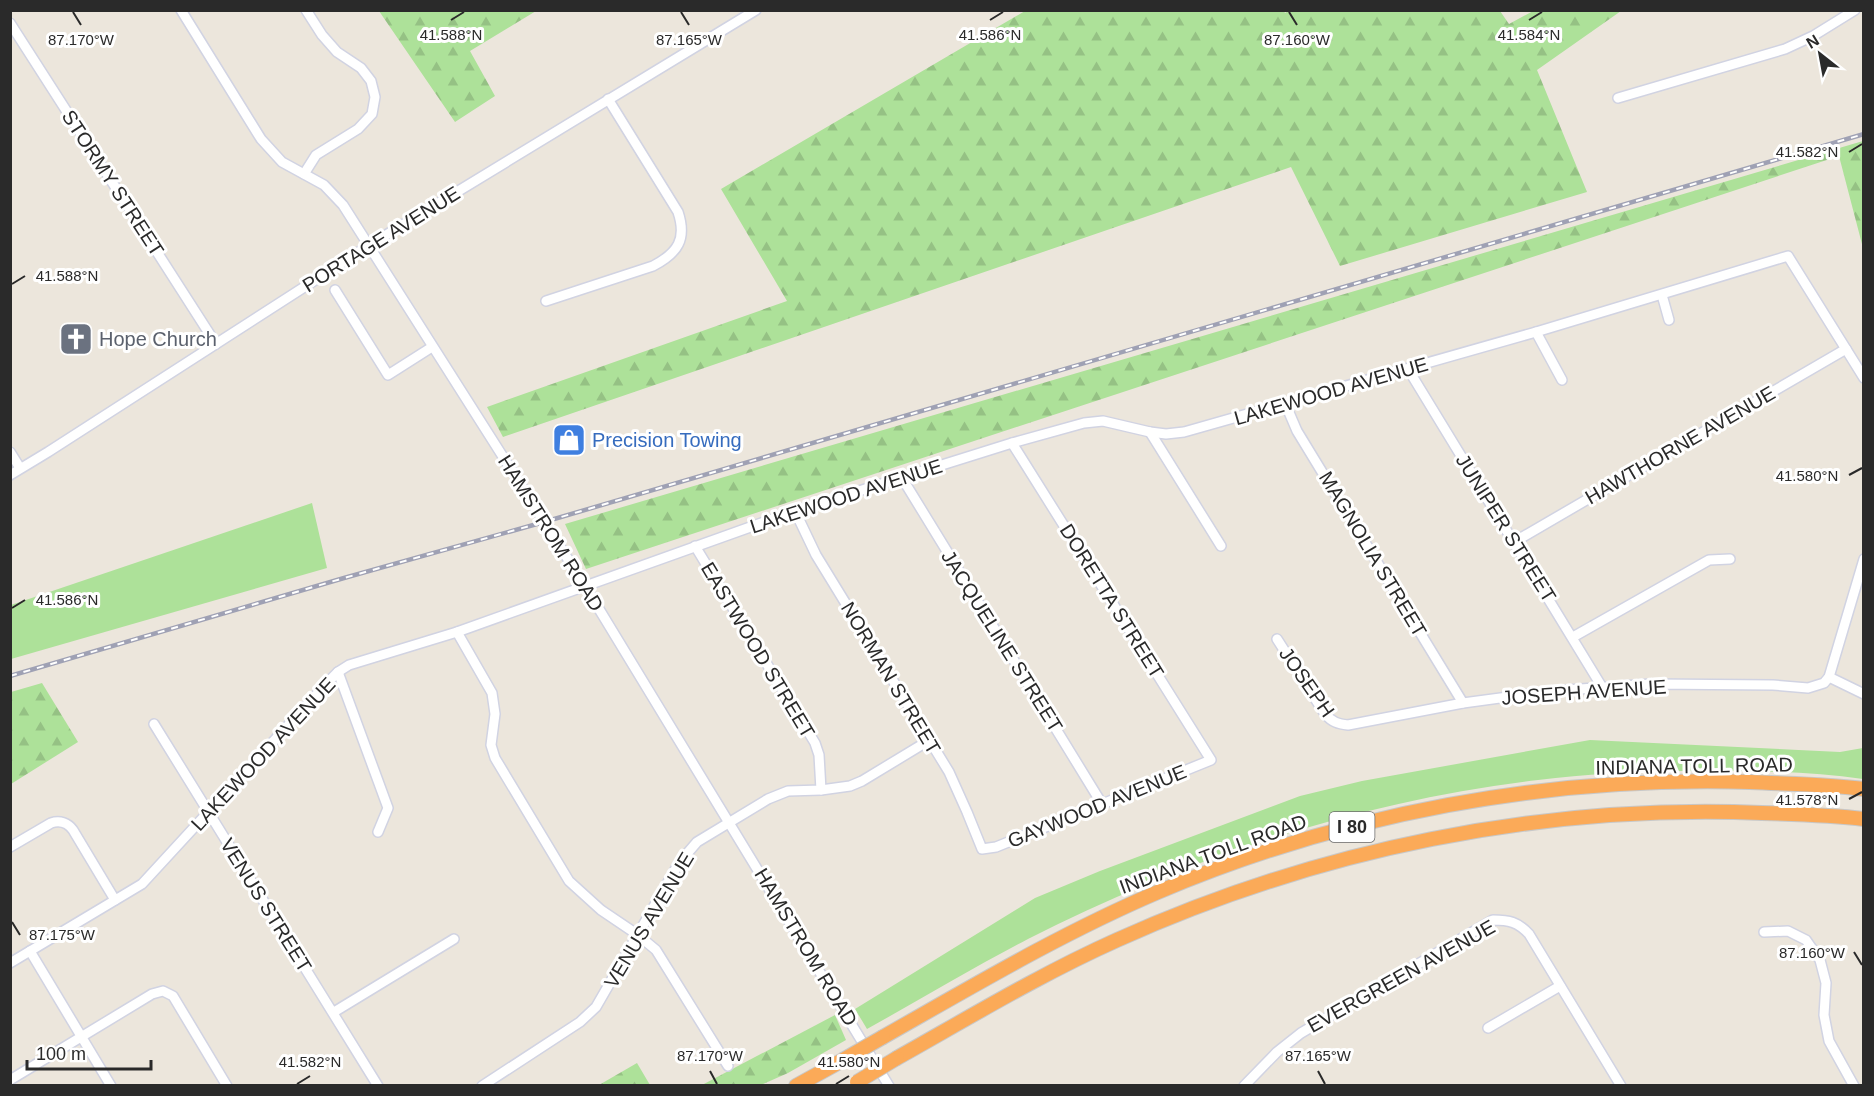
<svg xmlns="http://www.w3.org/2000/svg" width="1874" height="1096" font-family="Arial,sans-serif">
	<defs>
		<pattern id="forest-firs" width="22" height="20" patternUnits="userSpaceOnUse" patternTransform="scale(1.5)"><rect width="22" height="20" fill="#ade199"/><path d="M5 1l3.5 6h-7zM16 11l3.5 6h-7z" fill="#95c184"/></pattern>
	</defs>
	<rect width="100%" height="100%" fill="#ece6dc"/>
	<!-- grass -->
	<g fill="#ade199">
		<path d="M312 503 327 568 11 659V605Z"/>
		<path d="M1590 740 1840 752 1863 748V779C1803 771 1741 770 1680 771 1633 772 1585 774 1538 780 1363 800 1185 859 1028 939 974 967 921 999 867 1029L855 1009 1035 898 1100 871 1300 796 1362 781Z"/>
	</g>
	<!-- forest -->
	<g fill="url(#forest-firs)">
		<path d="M379 11H536L470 51 495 96 455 122Z"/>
		<path d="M1284 11 1285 13 1290 10 1500 11 1509 24 1533 11H1621L1537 70 1587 192 1340 266 1291 167 503 437 487 407 787 301 721 189 1025 11Z"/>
		<path d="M1863 141V248L1839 156 586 569 565 524Z"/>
		<path d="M42 683 78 742 11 784V692Z"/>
		<path d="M835 1015 846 1040 788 1073 761 1085H702Z"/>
		<path d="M637 1063 650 1085H599Z"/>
	</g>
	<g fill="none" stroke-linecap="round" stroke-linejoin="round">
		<defs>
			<g id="minor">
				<path d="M181 10 261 139 282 162 324 185 343 205 585 586 889 1086"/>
				<path d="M10 23 216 344"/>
				<path d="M1618 98 1785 49 1813 36 1855 10"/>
				<path d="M304 174 316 155 358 129 372 114 375 97 371 81 361 68 337 52 322 35 306 10"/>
				<path d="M335 290 388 375 432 347"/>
				<path d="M1662 295 1669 320"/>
				<path d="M546 301 653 266C678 253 687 239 678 212L608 99"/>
				<path d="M1536 332 1562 380"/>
				<path d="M1408 369 1602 687"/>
				<path d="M1285 403 1297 431 1463 703"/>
				<path d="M1150 432 1221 546"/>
				<path d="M10 452 20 468"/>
				<path d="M10 475 48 452 368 246 756 10"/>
				<path d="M902 478 1102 804"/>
				<path d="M795 511 816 555 949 772 967 812 982 849 996 847 1211 760 1012 443"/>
				<path d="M1514 542 1846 349"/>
				<path d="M695 546 815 743 819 755 821 790"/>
				<path d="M457 632 492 693 495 714 491 745 495 758 569 881 601 910 638 935 656 950 728 1066"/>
				<path d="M1573 637 1709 560 1730 559"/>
				<path d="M1277 639 1325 714C1332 722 1338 724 1348 725L1463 703 1552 691 1651 684 1773 685 1808 688 1824 683 1829 677 1864 559"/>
				<path d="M338 672 388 808 378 832"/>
				<path d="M1829 677 1864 694"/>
				<path d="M154 724 378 1086"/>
				<path d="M10 847 51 823C60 820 68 823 73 830L115 900"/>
				<path d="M1764 932 1788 931 1806 940 1820 960 1826 983 1824 1015 1829 1041 1854 1086"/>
				<path d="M30 951 111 1086"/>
				<path d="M10 963 142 884 328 682 338 672 349 665 457 632 795 511 1012 443 1084 423 1103 421 1150 432 1166 434 1184 432 1536 332 1788 256 1864 378"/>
				<path d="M334 1012 454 939"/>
				<path d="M1488 1028 1560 986"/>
				<path d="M10 1080 152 994 163 991 173 996 227 1086"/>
				<path d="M482 1086 580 1022 596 1007 679 863 697 842 768 799 788 791 821 790 850 786 862 781 928 741"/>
				<path d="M1244 1086 1277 1052 1301 1033 1493 920C1509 920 1518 922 1529 934L1621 1086"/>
			</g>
			<g id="highway">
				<path d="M883 1037C973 986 1062 933 1158 892 1344 813 1547 776 1750 782 1787 784 1826 784 1864 789"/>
				<path d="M897 1058C970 1017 1041 974 1117 940 1319 849 1540 804 1762 813 1796 814 1830 815 1864 819"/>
				<path d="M796 1086 843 1060"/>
			</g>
		</defs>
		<!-- minor casing -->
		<use href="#minor" stroke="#d1d3e2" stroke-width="12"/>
		<!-- highway casing -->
		<use href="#highway" stroke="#c8c8c8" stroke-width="16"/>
		<!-- minor -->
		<use href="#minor" stroke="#fff" stroke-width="9"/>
		<!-- highway -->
		<use href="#highway" stroke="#fbaa58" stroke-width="14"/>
		<defs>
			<path id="rail" d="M10 676 344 578 544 522 1864 134"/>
		</defs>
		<!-- rail casing -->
		<use href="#rail" stroke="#9fa1b4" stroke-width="4.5"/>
		<!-- rail -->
		<use href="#rail" stroke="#fff" stroke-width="2" stroke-dasharray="7" stroke-linecap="butt"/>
		<defs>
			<g id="highway-bridge">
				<path d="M843 1060 883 1037"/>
				<path d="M857 1082 897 1058"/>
			</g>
		</defs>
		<!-- highway-bridge casing -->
		<use href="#highway-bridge" stroke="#c8c8c8" stroke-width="16" stroke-linecap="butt"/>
		<!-- highway-bridge -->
		<use href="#highway-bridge" stroke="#fbaa58" stroke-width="14"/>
	</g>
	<!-- ticks -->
	<path fill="none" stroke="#2a2a2a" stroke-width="2" d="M73 12 81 25M681 12 689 25M1289 12 1297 25M451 20 464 12M990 20 1003 12M1529 20 1542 12M1849 152 1862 144M12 284 25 276M1849 475 1862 468M12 608 25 600M1849 799 1862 792M12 922 20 935M1854 952 1862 965M710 1071 717 1084M1318 1071 1325 1084M297 1084 310 1076M836 1084 849 1076"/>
	<!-- icons -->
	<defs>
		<symbol id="church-square" viewBox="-11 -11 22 22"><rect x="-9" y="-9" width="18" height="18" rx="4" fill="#6b7280" stroke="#fff"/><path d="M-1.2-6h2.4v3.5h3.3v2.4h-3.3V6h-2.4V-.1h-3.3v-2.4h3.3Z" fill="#fff"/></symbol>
		<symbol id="shop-square" viewBox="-11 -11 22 22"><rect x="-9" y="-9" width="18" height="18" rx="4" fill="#3f7fe0" stroke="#fff"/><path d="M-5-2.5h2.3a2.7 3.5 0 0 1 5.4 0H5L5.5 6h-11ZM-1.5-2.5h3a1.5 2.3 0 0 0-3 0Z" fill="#fff"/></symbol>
	</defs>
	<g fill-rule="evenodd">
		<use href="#church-square" x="57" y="320" width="38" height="38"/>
		<use href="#shop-square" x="550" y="421" width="38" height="38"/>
	</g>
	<g text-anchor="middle" stroke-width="6" stroke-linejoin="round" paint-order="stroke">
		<!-- shield labels -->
		<rect fill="#fff" stroke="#6a6a6a" stroke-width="1.5" x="1329.5" y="812" width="45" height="30" rx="4.5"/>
		<g font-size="18" font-weight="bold" fill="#2a2a2a">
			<text x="1352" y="833">I 80</text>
		</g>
		<!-- street labels -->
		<g font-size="20" fill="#2a2a2a" stroke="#fff">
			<text transform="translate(113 183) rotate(57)" y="7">STORMY STREET</text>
			<text transform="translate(381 239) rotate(-32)" y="7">PORTAGE AVENUE</text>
			<text transform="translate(1331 391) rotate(-16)" y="7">LAKEWOOD AVENUE</text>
			<text transform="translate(1680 445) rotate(-30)" y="7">HAWTHORNE AVENUE</text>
			<text transform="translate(846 496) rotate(-18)" y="7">LAKEWOOD AVENUE</text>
			<text transform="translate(1506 528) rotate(58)" y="7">JUNIPER STREET</text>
			<text transform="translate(551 533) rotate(58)" y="7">HAMSTROM ROAD</text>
			<text transform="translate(1373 554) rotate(59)" y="7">MAGNOLIA STREET</text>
			<text transform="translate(1112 601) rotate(58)" y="7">DORETTA STREET</text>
			<text transform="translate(1002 641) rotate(58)" y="7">JACQUELINE STREET</text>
			<text transform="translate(758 650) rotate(59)" y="7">EASTWOOD STREET</text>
			<text transform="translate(891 678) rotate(59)" y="7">NORMAN STREET</text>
			<text transform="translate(1307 682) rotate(55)" y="7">JOSEPH</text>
			<text transform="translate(1584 692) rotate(-4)" y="7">JOSEPH AVENUE</text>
			<text transform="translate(263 754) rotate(-47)" y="7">LAKEWOOD AVENUE</text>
			<text transform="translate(1694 766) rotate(-1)" y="7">INDIANA TOLL ROAD</text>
			<text transform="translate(1097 806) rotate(-22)" y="7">GAYWOOD AVENUE</text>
			<text transform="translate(1213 854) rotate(-20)" y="7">INDIANA TOLL ROAD</text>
			<text transform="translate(266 905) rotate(58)" y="7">VENUS STREET</text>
			<text transform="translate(649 920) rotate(-59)" y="7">VENUS AVENUE</text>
			<text transform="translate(806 947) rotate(59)" y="7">HAMSTROM ROAD</text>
			<text transform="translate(1401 976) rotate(-29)" y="7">EVERGREEN AVENUE</text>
		</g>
		<!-- worship labels -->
		<g font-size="20" fill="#5b616d" stroke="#fff" text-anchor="start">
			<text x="99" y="346">Hope Church</text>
		</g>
		<!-- shop labels -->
		<g font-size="20" fill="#366cbe" stroke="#fff" text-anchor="start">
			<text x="592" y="447">Precision Towing</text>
		</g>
	</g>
	<g font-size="15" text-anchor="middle" fill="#2a2a2a" stroke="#fff" stroke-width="6" stroke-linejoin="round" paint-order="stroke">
		<text x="451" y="40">41.588°N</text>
		<text x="990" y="40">41.586°N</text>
		<text x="1529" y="40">41.584°N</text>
		<text x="81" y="45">87.170°W</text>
		<text x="689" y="45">87.165°W</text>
		<text x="1297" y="45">87.160°W</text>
		<text x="1807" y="157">41.582°N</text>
		<text x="67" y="281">41.588°N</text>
		<text x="1807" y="481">41.580°N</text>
		<text x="67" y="605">41.586°N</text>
		<text x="1807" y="805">41.578°N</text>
		<text x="62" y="940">87.175°W</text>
		<text x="1812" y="958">87.160°W</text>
		<text x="710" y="1061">87.170°W</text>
		<text x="1318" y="1061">87.165°W</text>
		<text x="310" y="1067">41.582°N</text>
		<text x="849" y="1067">41.580°N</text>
	</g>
	<!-- border -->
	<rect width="1874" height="1096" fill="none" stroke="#2a2a2a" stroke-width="24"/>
	<!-- north arrow -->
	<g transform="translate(1820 54) rotate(329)" stroke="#ffffff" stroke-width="4.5" paint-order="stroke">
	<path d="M0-4.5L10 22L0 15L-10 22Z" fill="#2a2a2a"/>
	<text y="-9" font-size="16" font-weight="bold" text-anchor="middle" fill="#2a2a2a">N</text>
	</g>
	<!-- scale -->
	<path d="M27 1060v9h124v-9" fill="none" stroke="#2a2a2a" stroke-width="3"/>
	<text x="36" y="1060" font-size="18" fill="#2a2a2a" stroke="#ffffff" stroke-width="4.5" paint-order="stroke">100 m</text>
</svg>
